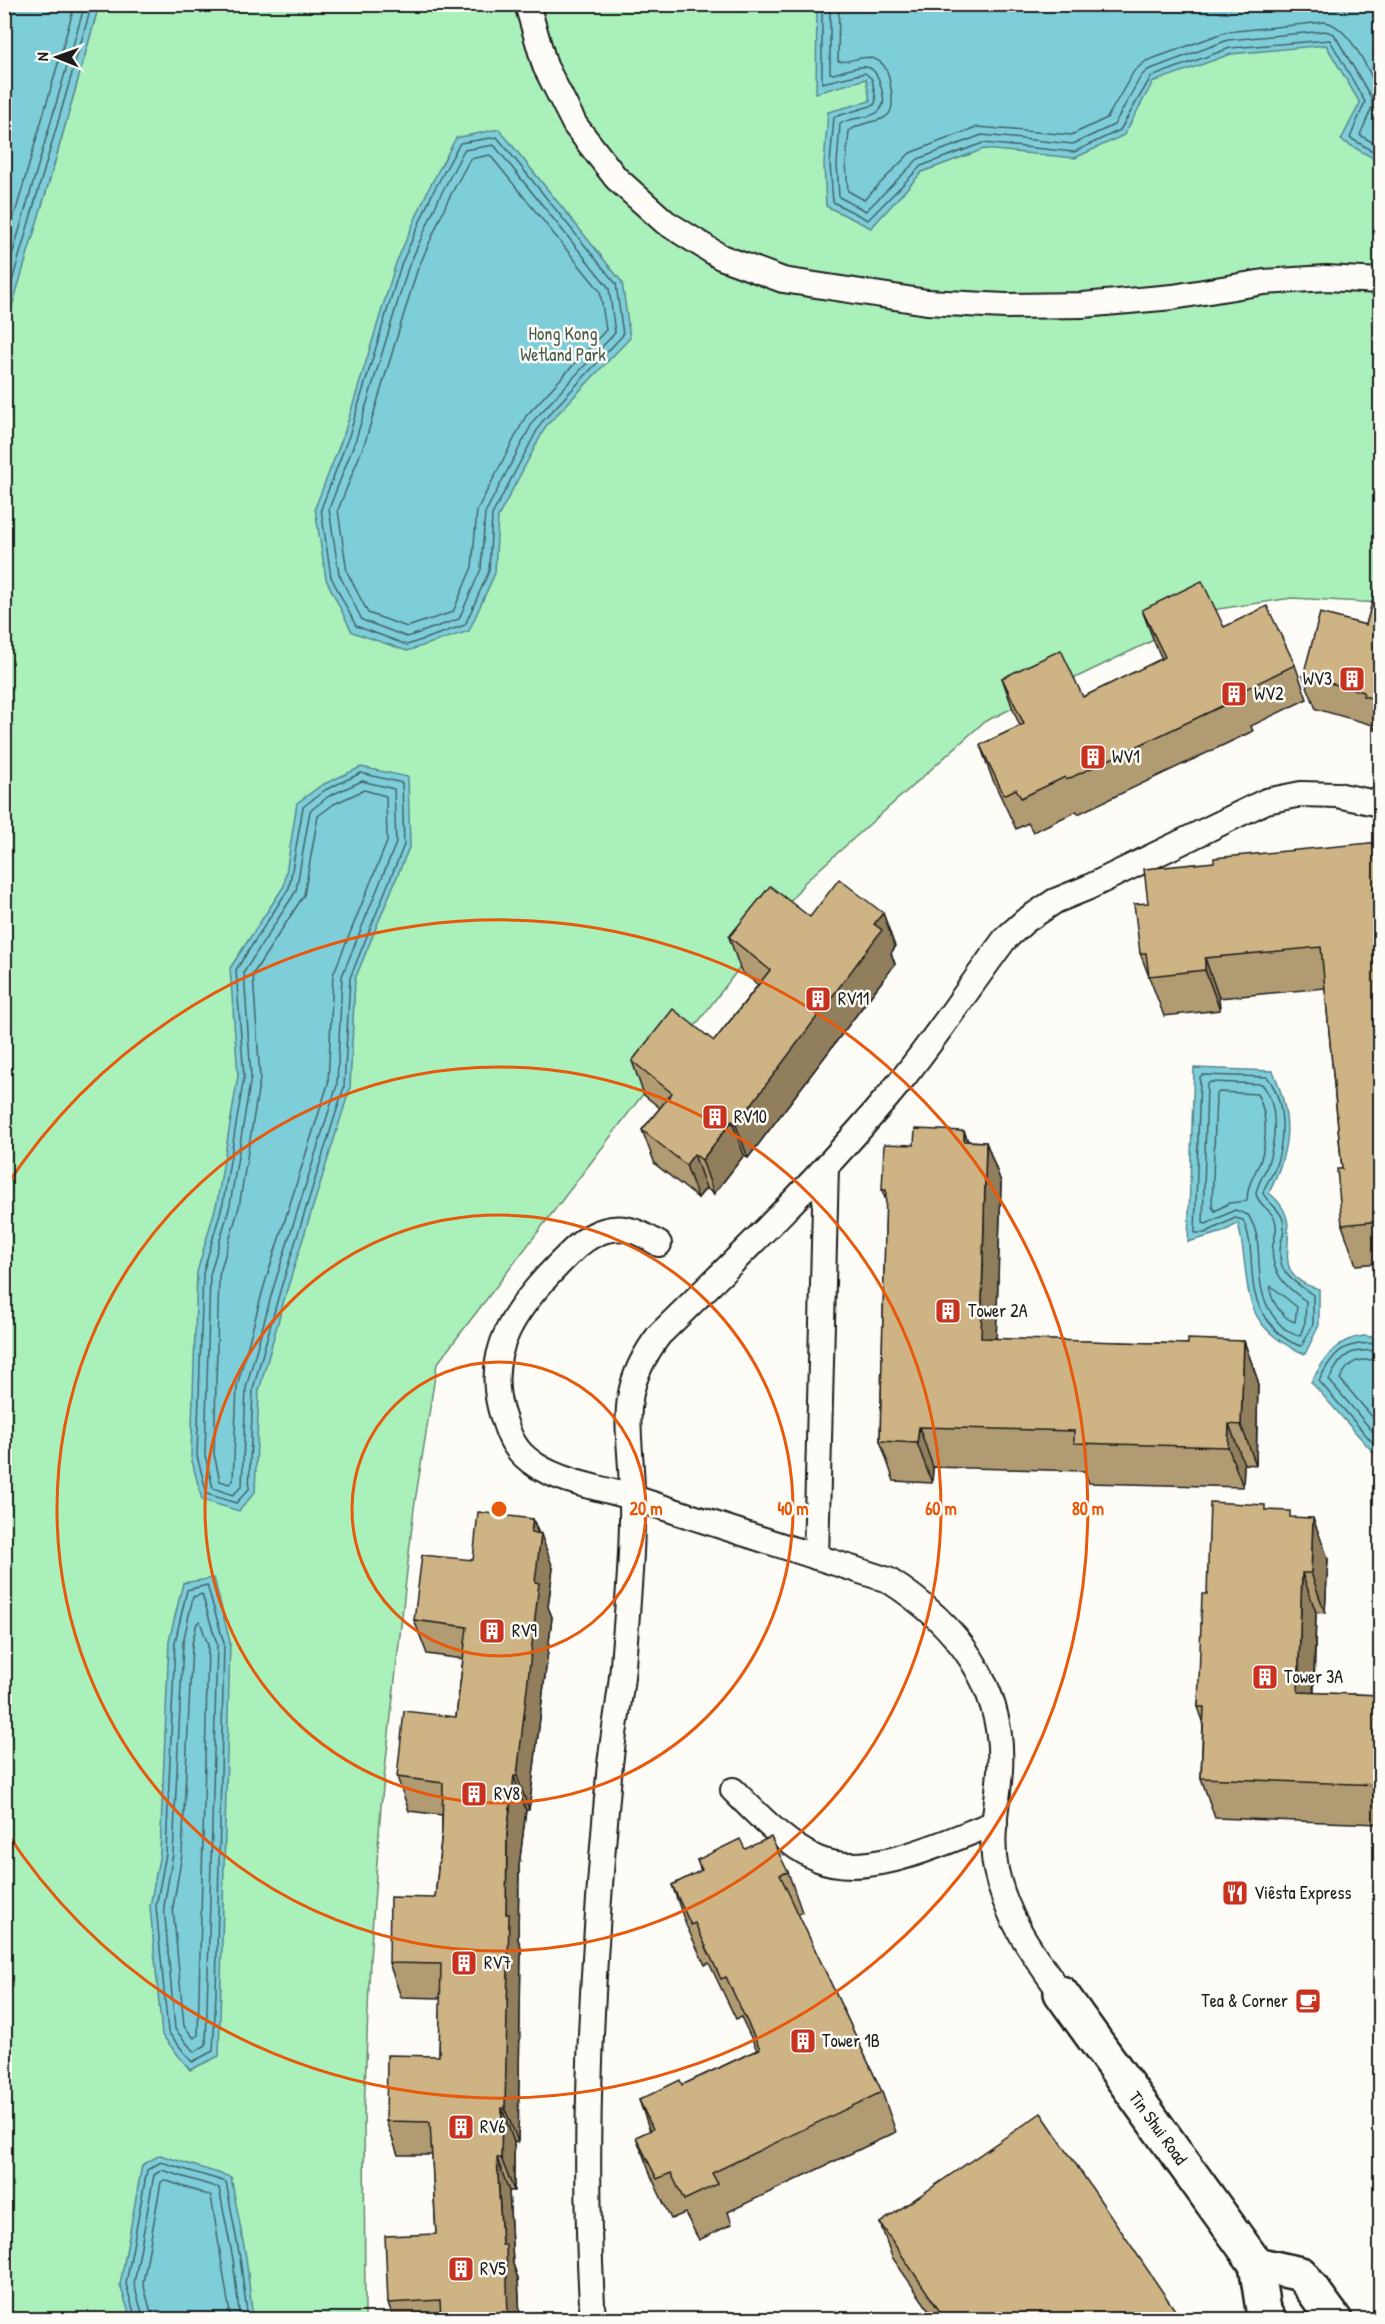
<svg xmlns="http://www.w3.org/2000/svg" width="1385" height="2324" font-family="'Patrick Hand',sans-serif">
	<rect width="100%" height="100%" fill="#fdfcf7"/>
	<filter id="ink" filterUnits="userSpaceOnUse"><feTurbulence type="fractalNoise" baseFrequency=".0167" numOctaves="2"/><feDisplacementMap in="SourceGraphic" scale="12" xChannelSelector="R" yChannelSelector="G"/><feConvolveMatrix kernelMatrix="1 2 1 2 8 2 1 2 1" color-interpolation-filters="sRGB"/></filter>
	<g filter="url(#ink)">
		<!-- green -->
		<path fill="#aaf0bb" stroke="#63866c" stroke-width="1.5" d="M99 5H1380V603L1292 598 1218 609 984 722 805 882 437 1364 414 1508 381 1806 370 1959 364 2113 365 2319 5 2320 4 330 52 172Z"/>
		<!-- water -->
		<g fill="#7eceda" stroke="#57878e" stroke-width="1.5">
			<path d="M5 4 99 5 52 172 5 330Z"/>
			<path d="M817 5H1380V162L1341 140 1360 103 1326 45 1231 54 1153 82 1124 135 1075 158 984 149 922 172 871 228 826 206 824 164 828 112 870 101 866 79 816 93Z"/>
			<path d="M499 129 622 282 630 338 546 426 498 517 495 573 469 631 407 651 352 632 326 579 315 508 344 434 396 263 428 190 456 138Z"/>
			<path d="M361 767 408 777 410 845 355 979 350 1088 286 1293 259 1391 255 1492 239 1511 202 1500 191 1457 197 1272 217 1202 238 1076 230 968 284 886 297 803 322 785Z"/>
			<path d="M1194 1068 1273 1071C1293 1118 1291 1147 1269 1193 1315 1228 1256 1272 1319 1289V1325L1305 1354C1234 1324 1253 1284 1238 1223L1223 1232 1188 1242Z"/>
			<path d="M1364 1336 1380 1338V1460L1311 1382C1325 1358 1335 1339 1364 1336Z"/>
			<path d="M214 1578 230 1642 219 2056 190 2070 162 2035 150 1906 160 1853 169 1641 183 1583Z"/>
			<path d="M160 2155 231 2177 246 2257 253 2319H131L120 2285 142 2165Z"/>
		</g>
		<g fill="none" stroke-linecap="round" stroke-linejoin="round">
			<!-- shore -->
			<g stroke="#436368" stroke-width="1.5">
				<path d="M822 4V83L865 73 872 79 876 100 874 105 834 117 830 164 833 202 868 220 921 166 983 143 1074 152 1120 130 1151 77 1230 48 1330 40 1365 102 1350 138 1380 155"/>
				<path d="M830 4V73L833 74C860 67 875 56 882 91 884 98 885 104 880 110 871 120 851 116 840 124L837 164 839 197 866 211 918 159 982 135 1073 144 1114 125 1141 76 1148 70 1228 40 1325 31 1334 34 1372 99V107L1360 135 1380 147"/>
				<path d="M839 4 838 61C848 64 859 55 871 58 881 60 887 68 889 78 901 133 877 112 849 131L846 164 848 191 864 200 910 153 977 127 1071 135 1107 118 1134 71 1146 61 1226 32 1324 22C1348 24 1371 74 1380 95"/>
				<path d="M497 137 616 284 623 335 541 423 492 515 489 571 465 625 407 645 356 626 331 577 321 509 349 436 401 265 433 192 460 143Z"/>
				<path d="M494 145 609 288 615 333 534 420 485 513 481 569 459 619 407 637 362 620 339 574 329 509 356 439 408 268 440 196 464 150Z"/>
				<path d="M490 155 600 291 606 330 526 416 477 510 472 567 453 612 407 627 368 613 347 572 338 510 365 442 417 271 448 200 470 159Z"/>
				<path d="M4 252 75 4"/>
				<path d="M4 283 85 4"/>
				<path d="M4 309 92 4"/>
				<path d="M361 773 402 783 404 845 350 978 344 1087 280 1291 253 1389 249 1489 236 1503 207 1494 197 1456 203 1273 223 1203 244 1077 236 970 289 888 303 807 325 790Z"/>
				<path d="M362 781 394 789 396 843 342 976 337 1085 273 1289 246 1388 242 1486 233 1495 213 1488 205 1455 210 1275 230 1205 251 1077 244 972 296 891 310 811 329 796Z"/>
				<path d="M364 790 386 796 387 842 333 975 328 1084 264 1286 237 1386 233 1481 229 1484 220 1481 214 1454 219 1276 239 1207 260 1078 253 974 304 895 318 816 334 804Z"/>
				<path d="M1203 1075 1267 1077C1286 1100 1285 1141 1275 1168 1272 1177 1265 1184 1263 1193 1268 1204 1279 1207 1283 1220 1285 1229 1283 1235 1281 1243 1275 1274 1294 1281 1313 1295V1324L1302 1346C1289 1343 1277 1333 1269 1322 1242 1289 1259 1254 1243 1220L1235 1218 1205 1233H1195L1200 1077Z"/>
				<path d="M1210 1082 1262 1084C1279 1105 1276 1139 1268 1163 1265 1174 1257 1183 1256 1194 1259 1206 1271 1209 1275 1220 1278 1229 1275 1235 1273 1244 1269 1271 1285 1287 1306 1301L1305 1322 1300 1336C1291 1335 1283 1328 1277 1321 1247 1285 1269 1246 1248 1215L1235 1210 1206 1224 1203 1223 1207 1085Z"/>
				<path d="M1219 1092 1257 1094C1268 1113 1267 1141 1260 1162 1254 1176 1247 1185 1247 1201L1229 1203 1215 1211 1212 1207 1216 1095Z"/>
				<path d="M1271 1286 1297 1307 1295 1322C1283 1319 1268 1298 1271 1286Z"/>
				<path d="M1380 1344C1346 1341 1334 1349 1319 1381L1380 1451"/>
				<path d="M1380 1351C1351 1349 1342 1352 1329 1380L1380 1440"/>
				<path d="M1380 1360C1360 1359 1350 1358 1340 1379L1380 1426"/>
				<path d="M207 1585 224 1643 216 1993 213 2051 192 2062 168 2032 156 1906 166 1854 175 1642 187 1590Z"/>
				<path d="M202 1594 217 1644 206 2045 194 2052 175 2029 164 1906 173 1854 183 1643 193 1597Z"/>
				<path d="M200 1621 208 1645 199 1993 198 2035 194 2038 184 2026 173 1907 182 1854 192 1644 197 1623Z"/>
				<path d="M136 2320 126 2284 147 2170 161 2162 226 2182 240 2258 248 2320"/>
				<path d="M144 2320 134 2284 154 2175 162 2170 219 2188 233 2259 240 2320"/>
				<path d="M153 2320 143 2283 161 2182 164 2180 211 2196 231 2320"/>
			</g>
			<defs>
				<g id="service">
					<path d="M527 4 545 66 575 125 616 178 665 222 721 257 783 280 927 302 1005 306 1083 305 1173 297 1264 282 1326 278 1380 281"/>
					<path d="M659 1244C645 1236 630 1226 612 1229 588 1232 573 1250 557 1266 517 1307 484 1350 501 1411 505 1423 509 1438 517 1448 521 1454 531 1462 537 1466 566 1484 605 1488 637 1499 720 1526 804 1553 888 1580 956 1623 1005 1685 1000 1770 998 1804 989 1836 996 1870 1006 1918 1033 1954 1061 1993"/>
					<path d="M816 1557 826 1167"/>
					<path d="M733 1790C756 1813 787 1846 818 1859 870 1880 946 1841 995 1823"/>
					<path d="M593 2320C581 2138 593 1956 609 1775 612 1739 620 1703 623 1666 627 1610 633 1553 632 1497 632 1429 614 1395 659 1335 743 1253 826 1172 900 1082 937 1036 970 986 1005 939L1025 921 1055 901 1087 888 1266 801 1301 794 1337 795 1380 804"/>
				</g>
				<g id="minor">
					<path d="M1061 1993 1256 2264 1263 2310 1269 2320"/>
					<path d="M1256 2264 1301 2274 1335 2320"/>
				</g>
			</defs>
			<!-- service casing -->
			<use href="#service" stroke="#1c1c1c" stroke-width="28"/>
			<!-- minor casing -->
			<use href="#minor" stroke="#1c1c1c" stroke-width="38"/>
			<!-- service -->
			<use href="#service" stroke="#fdfcf7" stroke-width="24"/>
			<!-- minor -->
			<use href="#minor" stroke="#fdfcf7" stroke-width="33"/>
		</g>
		<!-- wall -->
		<g fill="#b19b72" stroke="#1c1c1c" stroke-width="1.5">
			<path d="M1380 576V731L1375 730 1373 725 1316 709 1303 676 1366 625Z"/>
			<path d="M1142 610 1224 627 1295 665 1307 699 1251 726 1253 731 1078 814 1077 811 1033 832 1028 823 1016 829 992 778 980 745 1020 726 1014 712 1002 678 1083 697 1162 659 1155 644Z"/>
			<path d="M1380 842V1263L1356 1265 1342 1225V1169L1325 988 1219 998 1220 1010 1164 1016 1140 953 1148 903 1214 862Z"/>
			<path d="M883 913 895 947 891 953 895 964 748 1158 744 1155 714 1194 706 1188 698 1198 655 1164 642 1130 660 1108 644 1095 632 1061 714 1041 758 985 741 971 729 937 810 917Z"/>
			<path d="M964 1131 968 1141 986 1142 1001 1182 996 1339 1188 1344 1244 1341 1258 1381 1256 1465 1244 1464 1243 1487 1089 1483 1084 1471 933 1467 932 1483 894 1481 880 1441 886 1201 882 1190 914 1145Z"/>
			<path d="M1267 1510 1293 1518 1328 1558 1325 1613 1316 1612 1314 1693 1380 1695V1824L1215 1818 1201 1778 1203 1721 1198 1707 1207 1594Z"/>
			<path d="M533 1519 553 1568 548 1607 552 1617 529 1810H526L519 1866 518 1939 521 1948 518 2142H514V2191H509L513 2264 518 2279 520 2319H394L388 2303 436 2234 432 2155H398L386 2121 439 2056 441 1998 401 1997 389 1963 435 1898 442 1831V1815L409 1811 397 1777 456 1717 463 1659 427 1654 414 1620 473 1560Z"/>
			<path d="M745 1849 788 1872 802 1912 798 1914 882 2092 896 2132 728 2212 732 2224 699 2240 685 2213 671 2219 651 2176 636 2137 650 2131 639 2100 682 2085 757 2050 741 2017 736 2019 709 1963 705 1965 686 1925 672 1885 701 1871 697 1860Z"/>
			<path d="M880 2223 1181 2319H935L892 2257Z"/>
		</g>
		<!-- shaded-wall -->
		<g fill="#907e5c" stroke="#1c1c1c" stroke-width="1.5">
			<path d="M883 913 895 947 891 953 895 964 748 1158 736 1125 874 924Z"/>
			<path d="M1205 958 1219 998 1220 1010 1205 970Z"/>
			<path d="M732 1121 744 1155 714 1194 702 1160Z"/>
			<path d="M964 1131 979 1171 964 1141Z"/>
			<path d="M986 1142 1001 1182 995 1378 981 1338Z"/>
			<path d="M694 1154 706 1188 698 1198 686 1165Z"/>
			<path d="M1244 1341 1258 1381 1256 1465 1241 1425Z"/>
			<path d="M1229 1424 1244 1464 1243 1487 1228 1447Z"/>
			<path d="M919 1427 933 1467 932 1483 917 1443Z"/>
			<path d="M1313 1518 1328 1558 1325 1613 1311 1573Z"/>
			<path d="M533 1519 540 1539 541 1534 553 1568 548 1607 552 1617 529 1810 517 1776 535 1582 531 1532Z"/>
			<path d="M1302 1573 1316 1612 1312 1732 1298 1692Z"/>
			<path d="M514 1776 526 1810 519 1866 518 1939 521 1948 518 2142 505 2109 506 1914 507 1833Z"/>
			<path d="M502 2108 514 2142V2191L501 2158Z"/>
			<path d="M497 2158 509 2191 513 2264 518 2279 520 2319H508L502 2245Z"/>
		</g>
		<!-- building -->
		<g fill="#ceb484" stroke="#1c1c1c" stroke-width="1.5">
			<path d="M1379 576H1380V700L1363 696 1364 692 1303 676 1320 613 1366 625Z"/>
			<path d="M1202 581 1224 627 1267 606 1295 665 1239 692 1241 697 1066 780 1065 777 1021 798 1016 789 1004 795 980 745 1024 724 1002 678 1061 650 1083 697 1165 657 1142 610Z"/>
			<path d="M1380 842V1221L1342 1225 1337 1169H1342L1321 947 1205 958V970L1149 976 1146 953H1140L1134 904 1148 903 1144 869 1214 862V858Z"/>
			<path d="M839 879 883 913 874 924 882 930 736 1125 732 1121 702 1160 694 1154 686 1165 642 1130 672 1093 632 1061 673 1009 714 1041 742 1006 770 970 729 937 770 886 810 917Z"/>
			<path d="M915 1129 964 1131V1141L986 1142 981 1338 1188 1344V1339L1244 1341 1241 1425 1229 1424 1228 1447 1074 1443V1431L919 1427 917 1443 880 1441 886 1190H882L884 1144 914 1145Z"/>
			<path d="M1210 1502 1265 1505V1510L1290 1511V1517L1313 1518 1311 1573H1302L1298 1692 1380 1695V1785L1201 1778 1204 1707H1198L1202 1594H1207Z"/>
			<path d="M478 1512 533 1519 531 1532 541 1534 535 1582 539 1583 517 1776H514L507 1833 506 1914H509L505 2109 502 2108 501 2158H497L502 2245H506L508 2319H441L440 2300 388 2303 385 2236 436 2234 430 2122 386 2121 387 2055 439 2056 441 1964 389 1963 390 1897 435 1898 442 1831 443 1783 397 1777 404 1711 456 1717 467 1627 414 1620 422 1555 473 1560Z"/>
			<path d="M771 1837 788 1872 780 1875 882 2092 712 2173 718 2184 684 2200 671 2173 657 2179 636 2137 653 2129 639 2100 680 2080 682 2085 760 2049 726 1977 721 1979 695 1923 691 1925 672 1885 702 1870 697 1860 740 1839 745 1849Z"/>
			<path d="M1041 2113 1181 2319H945L880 2223Z"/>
		</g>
	</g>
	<!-- distance rings -->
	<g fill="none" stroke="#e8590c" stroke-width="3">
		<circle cx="499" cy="1509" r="147"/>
		<circle cx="499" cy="1509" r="294"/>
		<circle cx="499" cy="1509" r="442"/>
		<path d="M5 1188A589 589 0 1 1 5 1830"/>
	</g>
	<!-- icons -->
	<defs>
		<symbol id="building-square" viewBox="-11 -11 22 22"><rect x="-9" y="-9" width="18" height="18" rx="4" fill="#c8321e" stroke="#fdfcf7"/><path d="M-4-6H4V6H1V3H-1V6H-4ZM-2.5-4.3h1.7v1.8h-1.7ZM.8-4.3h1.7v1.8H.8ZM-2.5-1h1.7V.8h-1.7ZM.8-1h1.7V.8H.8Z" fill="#fff"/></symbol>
		<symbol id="restaurant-square" viewBox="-11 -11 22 22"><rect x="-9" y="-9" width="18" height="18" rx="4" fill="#c8321e" stroke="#fdfcf7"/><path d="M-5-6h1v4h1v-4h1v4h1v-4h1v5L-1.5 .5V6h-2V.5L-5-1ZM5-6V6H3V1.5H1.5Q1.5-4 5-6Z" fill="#fff"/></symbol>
		<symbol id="cafe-square" viewBox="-11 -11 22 22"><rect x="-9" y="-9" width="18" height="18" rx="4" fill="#c8321e" stroke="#fdfcf7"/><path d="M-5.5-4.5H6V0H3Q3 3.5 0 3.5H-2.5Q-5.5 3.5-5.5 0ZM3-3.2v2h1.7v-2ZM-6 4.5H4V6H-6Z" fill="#fff"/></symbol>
	</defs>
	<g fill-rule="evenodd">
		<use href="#building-square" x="1337" y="664" width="30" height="30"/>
		<use href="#building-square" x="1219" y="679" width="30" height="30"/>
		<use href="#building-square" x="1078" y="742" width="30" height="30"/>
		<use href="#building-square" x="803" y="984" width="30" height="30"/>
		<use href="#building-square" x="700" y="1102" width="30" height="30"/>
		<use href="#building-square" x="933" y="1296" width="30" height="30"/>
		<use href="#building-square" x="477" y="1616" width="30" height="30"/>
		<use href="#building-square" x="1250" y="1662" width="30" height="30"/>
		<use href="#building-square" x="459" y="1779" width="30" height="30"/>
		<use href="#restaurant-square" x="1220" y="1878" width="30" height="30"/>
		<use href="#building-square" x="449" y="1948" width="30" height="30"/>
		<use href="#cafe-square" x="1293" y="1986" width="30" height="30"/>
		<use href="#building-square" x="788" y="2026" width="30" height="30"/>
		<use href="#building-square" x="446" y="2112" width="30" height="30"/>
		<use href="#building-square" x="446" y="2254" width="30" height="30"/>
	</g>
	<g text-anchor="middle" stroke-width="5" stroke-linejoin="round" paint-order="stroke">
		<!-- park labels -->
		<g font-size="18" fill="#475c4c" stroke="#fdfcf7">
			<text x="563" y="340">Hong Kong<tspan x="563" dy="21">Wetland Park</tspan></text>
		</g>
		<!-- poi labels -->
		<g font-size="18" fill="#1c1c1c" stroke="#fdfcf7" text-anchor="start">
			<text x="1332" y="685" text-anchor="end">WV3</text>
			<text x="1254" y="700">WV2</text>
			<text x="1112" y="763">WV1</text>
			<text x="838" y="1005">RV11</text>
			<text x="734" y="1123">RV10</text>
			<text x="968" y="1317">Tower 2A</text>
			<text x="512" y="1637">RV9</text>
			<text x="1284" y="1683">Tower 3A</text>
			<text x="494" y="1800">RV8</text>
			<text x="1254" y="1899">Viêsta Express</text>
			<text x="484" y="1969">RV7</text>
			<text x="1288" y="2007" text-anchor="end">Tea &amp; Corner</text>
			<text x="822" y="2047">Tower 1B</text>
			<text x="480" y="2133">RV6</text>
			<text x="480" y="2275">RV5</text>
		</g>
		<!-- street labels -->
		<g font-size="18" fill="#1c1c1c" stroke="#fdfcf7">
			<text transform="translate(1158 2128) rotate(54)" y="6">Tin Shui Road</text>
		</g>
	</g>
	<circle cx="499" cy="1509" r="9" fill="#e8590c" stroke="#fdfcf7" stroke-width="3"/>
	<g font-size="18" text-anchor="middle" font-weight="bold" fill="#e8590c" stroke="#fdfcf7" stroke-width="5" stroke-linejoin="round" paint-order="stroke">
		<text x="646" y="1515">20 m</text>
		<text x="793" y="1515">40 m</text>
		<text x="941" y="1515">60 m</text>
		<text x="1088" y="1515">80 m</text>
	</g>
	<!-- margin -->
	<rect width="1385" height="2324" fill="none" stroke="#fdfcf7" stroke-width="24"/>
	<rect x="12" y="12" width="1361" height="2300" fill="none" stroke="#1c1c1c" stroke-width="2" filter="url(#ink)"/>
	<!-- north arrow -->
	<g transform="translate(57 57) rotate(271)" stroke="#fdfcf7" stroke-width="4.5" paint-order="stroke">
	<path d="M0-4.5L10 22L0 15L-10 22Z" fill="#1c1c1c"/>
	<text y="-9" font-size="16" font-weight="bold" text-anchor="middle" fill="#1c1c1c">N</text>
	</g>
</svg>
